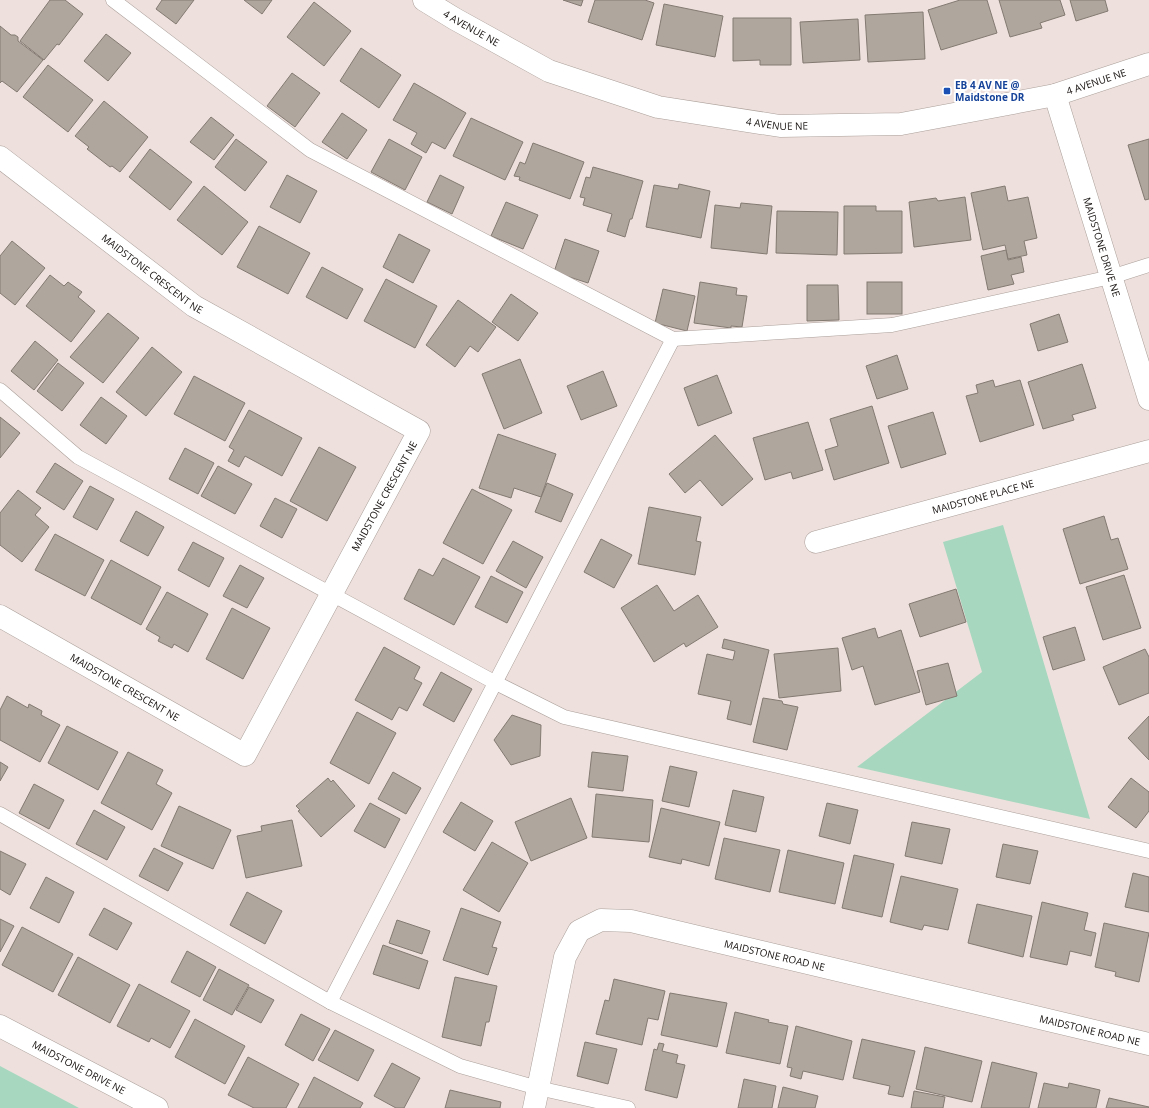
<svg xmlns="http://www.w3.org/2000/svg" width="1149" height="1108" font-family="'Open Sans',sans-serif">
	<rect width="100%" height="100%" fill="#eee1dd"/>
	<!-- green -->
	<g fill="#a7d7be">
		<path d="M1003 525 1090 819 857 767 982 672 943 542Z"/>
		<path d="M0 1066 79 1108H0Z"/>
	</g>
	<!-- building -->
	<g fill="#afa69e" stroke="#837a72">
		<path d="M50 0H65L83 14 59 45 57 44 44 60 20 41Z"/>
		<path d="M162 0H194L176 24 156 9Z"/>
		<path d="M244 0H272L262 14Z"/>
		<path d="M563 0H583L581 6Z"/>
		<path d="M595 0H645L654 3 642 40 588 22Z"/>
		<path d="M960 0H987L997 33 941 50 928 10Z"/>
		<path d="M999 0H1060L1065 15 1040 23 1042 28 1010 37Z"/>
		<path d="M1070 0H1105L1108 11 1076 21Z"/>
		<path d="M314 2 351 31 324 66 287 37Z"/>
		<path d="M664 4 723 16 715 57 656 45Z"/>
		<path d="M923 12 925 59 868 62 865 15Z"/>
		<path d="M733 18H791V65H760V60L733 61Z"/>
		<path d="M858 19 860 60 803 63 800 22Z"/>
		<path d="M0 26 11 35H15L18 37V41L43 60 17 92 2 81 0 83Z"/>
		<path d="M106 34 131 53 108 81 84 61Z"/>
		<path d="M361 48 401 75 379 108 340 81Z"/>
		<path d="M48 65 93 100 68 132 23 97Z"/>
		<path d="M292 73 320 93 295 127 267 106Z"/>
		<path d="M414 83 466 113 445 149 432 142 426 153 411 144 417 133 393 120Z"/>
		<path d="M104 101 148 137 120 172 112 166 110 167 87 149 89 147 75 136Z"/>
		<path d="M342 113 367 130 347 159 322 142Z"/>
		<path d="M211 117 234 135 214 160 190 142Z"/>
		<path d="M471 118 523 142 505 180 453 156Z"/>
		<path d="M236 139 267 162 245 191 215 167Z"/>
		<path d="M389 139 422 157 405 190 371 172Z"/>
		<path d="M1149 139V199L1145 200 1128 145Z"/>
		<path d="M533 143 584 162 570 199 519 180 520 177 514 176 520 162 525 164Z"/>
		<path d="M150 149 192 182 170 210 129 177Z"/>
		<path d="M593 167 643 181 632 219H630L625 237 607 231 612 214 583 205 585 198 580 197 586 177 590 178Z"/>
		<path d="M287 175 317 191 300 223 270 207Z"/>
		<path d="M440 175 464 187 452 214 427 202Z"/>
		<path d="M679 184 710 191 701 238 646 227 654 185 678 189Z"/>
		<path d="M204 186 248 222 222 255 177 220Z"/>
		<path d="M1005 186 1008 201 1028 197 1037 238 1024 241 1027 255 1008 259 1005 245 983 250 971 193Z"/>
		<path d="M965 197 971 240 914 247 909 202 936 198 938 201Z"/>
		<path d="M506 202 538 215 523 249 491 236Z"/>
		<path d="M741 203 772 206 767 254 711 248 715 205 740 208Z"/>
		<path d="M844 206H876V211H902V253L844 254Z"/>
		<path d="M777 211 838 212 837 255 776 253Z"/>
		<path d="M259 226 310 253 288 294 237 267Z"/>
		<path d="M399 234 430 250 413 283 383 267Z"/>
		<path d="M565 239 599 251 588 283 554 272Z"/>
		<path d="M12 241 45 268 15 305 0 293V256Z"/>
		<path d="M1006 250 1008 260 1021 257 1024 272 1011 275 1014 284 988 290 981 256Z"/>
		<path d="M322 267 363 289 347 319 306 297Z"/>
		<path d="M50 275 64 286 68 282 82 292 78 297 95 311 71 342 26 306Z"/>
		<path d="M386 279 437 306 415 348 364 321Z"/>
		<path d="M700 282 737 288 736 295 747 296 742 327 731 326V328L694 323Z"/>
		<rect x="867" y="282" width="35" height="32"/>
		<path d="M807 285H838L839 320 807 321Z"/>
		<path d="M663 289 695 296 687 331 655 323Z"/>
		<path d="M511 294 538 313 518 341 492 322Z"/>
		<path d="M458 300 496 327 478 352 470 346 455 367 426 345Z"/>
		<path d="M108 313 139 338 103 383 70 357Z"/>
		<path d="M1059 314 1068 342 1038 351 1030 324Z"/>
		<path d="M35 341 58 360 34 390 11 371Z"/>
		<path d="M152 347 182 372 146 416 116 392Z"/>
		<path d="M897 355 908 389 877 399 866 366Z"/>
		<path d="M520 359 542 413 504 429 482 374Z"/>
		<path d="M58 363 84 383 62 411 37 391Z"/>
		<path d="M1082 364 1096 408 1072 415 1074 420 1043 429 1028 382Z"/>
		<path d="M603 371 617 406 581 420 567 386Z"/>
		<path d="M717 375 732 413 698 426 684 388Z"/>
		<path d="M194 376 245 403 225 441 174 414Z"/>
		<path d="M993 380 995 387 1020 380 1034 425 980 442 966 396 978 393 976 385Z"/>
		<path d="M101 397 127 416 106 444 80 425Z"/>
		<path d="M872 406 889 463 834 480 825 450 838 446 830 419Z"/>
		<path d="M249 410 302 438 282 476 245 456 239 467 228 461 234 450 229 447Z"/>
		<path d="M933 412 946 454 901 468 888 426Z"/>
		<path d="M0 417 20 433 0 458Z"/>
		<path d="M808 422 823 470 793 479 791 472 765 480 753 438Z"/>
		<path d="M498 434 556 454 541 497 514 488 511 498 479 488Z"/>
		<path d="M715 435 753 479 722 506 700 480 685 493 669 474Z"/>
		<path d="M319 447 356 467 327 521 290 501Z"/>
		<path d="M185 448 214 463 198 494 169 479Z"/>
		<path d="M55 463 83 481 64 510 36 492Z"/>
		<path d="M218 466 252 484 235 514 201 496Z"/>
		<path d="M547 483 573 494 561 522 535 512Z"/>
		<path d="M90 486 114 499 97 530 73 517Z"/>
		<path d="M472 489 512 510 483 564 443 543Z"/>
		<path d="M18 490 41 508 35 515 49 527 22 562 0 545V513Z"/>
		<path d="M275 498 297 509 282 538 260 526Z"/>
		<path d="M649 507 701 517 696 541 701 542 695 575 638 564Z"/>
		<path d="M136 511 164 527 148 556 120 541Z"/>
		<path d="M1104 516 1111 540 1118 538 1128 569 1080 584 1063 529Z"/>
		<path d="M55 534 104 560 85 596 35 570Z"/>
		<path d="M601 539 632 555 614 588 584 572Z"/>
		<path d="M513 541 543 557 526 588 496 571Z"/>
		<path d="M193 542 224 558 209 587 178 570Z"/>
		<path d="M443 558 480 577 454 625 404 599 419 569 433 576Z"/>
		<path d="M111 560 161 587 141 625 91 598Z"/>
		<path d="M240 565 264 578 247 608 223 596Z"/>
		<path d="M1124 575 1141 628 1103 640 1086 587Z"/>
		<path d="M491 576 523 592 507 623 475 607Z"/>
		<path d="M657 585 674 611 698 595 718 627 686 647 684 643 654 662 621 608Z"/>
		<path d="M956 589 966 622 920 637 909 604Z"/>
		<path d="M167 592 208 614 188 652 174 644 172 648 158 641 160 637 146 629Z"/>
		<path d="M232 608 270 628 243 679 206 659Z"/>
		<path d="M1075 627 1085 660 1053 670 1043 637Z"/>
		<path d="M875 628 878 638 901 630 920 692 875 705 863 666 852 670 842 638Z"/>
		<path d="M724 639 769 650 751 725 727 719 731 701 698 694 707 654 733 660 735 651 722 648Z"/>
		<path d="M384 647 420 667 414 679 422 683 407 711 399 707 392 720 355 700Z"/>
		<path d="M838 648 841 691 779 698 774 654Z"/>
		<path d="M1145 649 1149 657V693L1119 705 1103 667Z"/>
		<path d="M948 663 957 696 926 705 917 671Z"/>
		<path d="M441 672 472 689 454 722 423 705Z"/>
		<path d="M7 696 28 708 29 704 42 711 41 715 60 725 40 762 0 740V710Z"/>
		<path d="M763 698 782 701 783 704 798 707 787 750 753 742Z"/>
		<path d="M357 712 396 733 369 784 330 763Z"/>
		<path d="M512 715 541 725 540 756 511 765 494 740Z"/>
		<path d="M1149 716V760L1128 738Z"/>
		<path d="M67 726 118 752 98 790 48 763Z"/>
		<path d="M128 752 163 770 156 784 172 793 152 830 101 803Z"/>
		<path d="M592 752 628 756 623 791 588 787Z"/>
		<path d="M0 762 8 767 0 781Z"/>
		<path d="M670 766 697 772 689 807 662 801Z"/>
		<path d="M393 772 421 788 406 814 378 799Z"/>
		<path d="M328 778 331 782 333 780 355 806 321 837 298 811 300 810 296 806Z"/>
		<path d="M1131 778 1149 792V811L1136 828 1108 807Z"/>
		<path d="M34 784 64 800 49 829 19 813Z"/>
		<path d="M733 790 764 797 756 832 725 825Z"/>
		<path d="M596 794 653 800 649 842 592 837Z"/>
		<path d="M571 798 587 838 531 861 515 822Z"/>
		<path d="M461 802 493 821 475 851 443 832Z"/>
		<path d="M370 803 400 819 385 848 354 831Z"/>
		<path d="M827 803 858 810 850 844 819 836Z"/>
		<path d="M179 806 231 830 213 869 161 846Z"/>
		<path d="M661 808 720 822 709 866 682 859 681 864 649 857Z"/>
		<path d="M94 810 125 827 107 860 76 844Z"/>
		<path d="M292 820 302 866 246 878 237 836 262 831 261 826Z"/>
		<path d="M912 822 950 829 942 864 905 856Z"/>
		<path d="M724 838 780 850 770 892 715 879Z"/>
		<path d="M492 842 528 863 499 912 463 890Z"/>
		<path d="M1003 844 1038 851 1030 884 996 877Z"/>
		<path d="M154 848 183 863 168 891 139 876Z"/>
		<path d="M788 850 844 863 835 904 779 892Z"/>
		<path d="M0 851 26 864 10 895 0 889Z"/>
		<path d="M854 855 894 864 882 917 842 908Z"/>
		<path d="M1133 873 1149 877V912L1125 907Z"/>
		<path d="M901 876 958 889 948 930 924 925 922 930 890 922Z"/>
		<path d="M46 877 74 892 59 923 30 908Z"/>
		<path d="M247 892 282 911 265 944 230 925Z"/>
		<path d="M1042 902 1088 913 1084 930 1096 933 1091 956 1070 951 1067 965 1030 957Z"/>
		<path d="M977 904 1032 916 1023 957 968 943Z"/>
		<path d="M104 908 132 923 117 950 89 935Z"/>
		<path d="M461 908 501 922 492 947 497 948 488 975 443 960Z"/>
		<path d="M0 919 14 926 0 952Z"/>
		<path d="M397 920 430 931 422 954 389 943Z"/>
		<path d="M1104 923 1149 933 1139 982 1115 976 1116 972 1095 967Z"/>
		<path d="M22 927 73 954 53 992 2 965Z"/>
		<path d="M383 945 428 961 419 989 373 974Z"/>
		<path d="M187 951 216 967 200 997 171 982Z"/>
		<path d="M78 957 130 985 110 1023 58 995Z"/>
		<path d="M219 969 249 985 232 1015 203 1000Z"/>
		<path d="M455 977 497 986 489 1022H486L481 1046 442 1037Z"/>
		<path d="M614 979 665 991 658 1020 648 1018 642 1045 596 1034 605 1000 609 1001Z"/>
		<path d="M139 984 190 1011 170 1048 151 1038 149 1042 117 1026Z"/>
		<path d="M249 987 274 1000 261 1023 236 1010Z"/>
		<path d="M670 993 727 1003 717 1047 661 1035Z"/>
		<path d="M735 1012 769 1020 768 1022 788 1026 780 1064 726 1053Z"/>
		<path d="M301 1014 330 1029 313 1061 285 1045Z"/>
		<path d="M195 1019 245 1046 225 1084 175 1057Z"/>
		<path d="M796 1026 852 1041 843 1080 803 1071 801 1079 790 1076 792 1068 787 1067Z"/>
		<path d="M335 1030 374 1050 358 1081 318 1060Z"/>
		<path d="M862 1039 915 1051 903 1097 888 1094 890 1086 853 1078Z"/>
		<path d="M585 1042 617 1049 608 1084 577 1076Z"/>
		<path d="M659 1043 664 1044 662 1051 678 1055 676 1063 685 1065 677 1098 645 1090 654 1049 657 1050Z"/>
		<path d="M925 1047 982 1061 972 1102 916 1089Z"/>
		<path d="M248 1057 299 1084 286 1108H254L228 1095Z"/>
		<path d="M992 1062 1037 1073 1029 1108H981Z"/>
		<path d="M392 1063 420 1078 404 1108H396L374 1096Z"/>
		<path d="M314 1077 363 1103 360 1108H298Z"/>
		<path d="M744 1079 776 1086 772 1108H738Z"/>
		<path d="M1044 1083 1068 1088 1069 1083 1100 1090 1096 1108H1038Z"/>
		<path d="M783 1087 818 1096 815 1108H778Z"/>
		<path d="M450 1090 501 1102 500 1108H445Z"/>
		<path d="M914 1091 945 1097 943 1108H911Z"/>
		<path d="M1109 1098 1149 1107V1108H1106Z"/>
	</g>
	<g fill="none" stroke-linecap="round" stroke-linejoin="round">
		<defs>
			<g id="service">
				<path d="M113 0 310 150 673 339 892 325 1111 277 1149 265"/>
				<path d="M0 390 78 457 496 683 564 717 1149 851"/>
				<path d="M0 814 330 1002 460 1066 538 1088 628 1108"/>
				<path d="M330 1002 673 339"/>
			</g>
			<g id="minor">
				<path id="s1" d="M424 0 455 19 549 71 658 107 780 126 901 124 1055 95 1149 64"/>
				<path id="s2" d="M1055 95 1149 399"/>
				<path id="s3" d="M0 157 194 306 419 431 245 755 0 616"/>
				<path id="s4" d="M816 542 1149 451"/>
				<path id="s5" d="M0 1026 157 1108"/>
				<path id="s6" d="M534 1108 565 957 579 931 601 920 631 921 1149 1044"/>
			</g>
		</defs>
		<!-- service casing -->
		<use href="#service" stroke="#ab9f9a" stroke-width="15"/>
		<!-- minor casing -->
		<use href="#minor" stroke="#ab9f9a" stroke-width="23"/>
		<!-- service -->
		<use href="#service" stroke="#fff" stroke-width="14"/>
		<!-- minor -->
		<use href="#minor" stroke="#fff" stroke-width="22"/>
	</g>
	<!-- markers -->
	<rect fill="#1a4fb4" stroke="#fff" stroke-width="1.5" x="943" y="87" width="8" height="8" rx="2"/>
	<g text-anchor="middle" stroke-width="4" stroke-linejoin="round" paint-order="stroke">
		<!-- street labels -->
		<g font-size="10" fill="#161210" stroke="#fff">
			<text dy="4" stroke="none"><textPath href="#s1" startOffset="55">4 AVENUE NE</textPath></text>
			<text dy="4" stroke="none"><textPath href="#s1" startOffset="703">4 AVENUE NE</textPath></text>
			<text dy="4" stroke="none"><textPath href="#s1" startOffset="379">4 AVENUE NE</textPath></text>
			<text dy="4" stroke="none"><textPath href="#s2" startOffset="159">MAIDSTONE DRIVE NE</textPath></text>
			<text dy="4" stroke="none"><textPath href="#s3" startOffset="192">MAIDSTONE CRESCENT NE</textPath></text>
			<text transform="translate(384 496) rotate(-61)" y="4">MAIDSTONE CRESCENT NE</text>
			<text dy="4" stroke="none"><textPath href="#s4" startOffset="173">MAIDSTONE PLACE NE</textPath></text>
			<text transform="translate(125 687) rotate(30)" y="4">MAIDSTONE CRESCENT NE</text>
			<text dy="4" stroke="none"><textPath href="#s6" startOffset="386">MAIDSTONE ROAD NE</textPath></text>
			<text dy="4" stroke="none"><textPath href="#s6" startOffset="710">MAIDSTONE ROAD NE</textPath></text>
			<text dy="4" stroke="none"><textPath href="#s5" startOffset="89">MAIDSTONE DRIVE NE</textPath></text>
		</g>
		<!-- transit labels -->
		<g font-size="10" font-weight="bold" fill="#164399" stroke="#fff" text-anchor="start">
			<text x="955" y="89">EB 4 AV NE @<tspan x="955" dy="12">Maidstone DR</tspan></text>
		</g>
	</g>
</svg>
